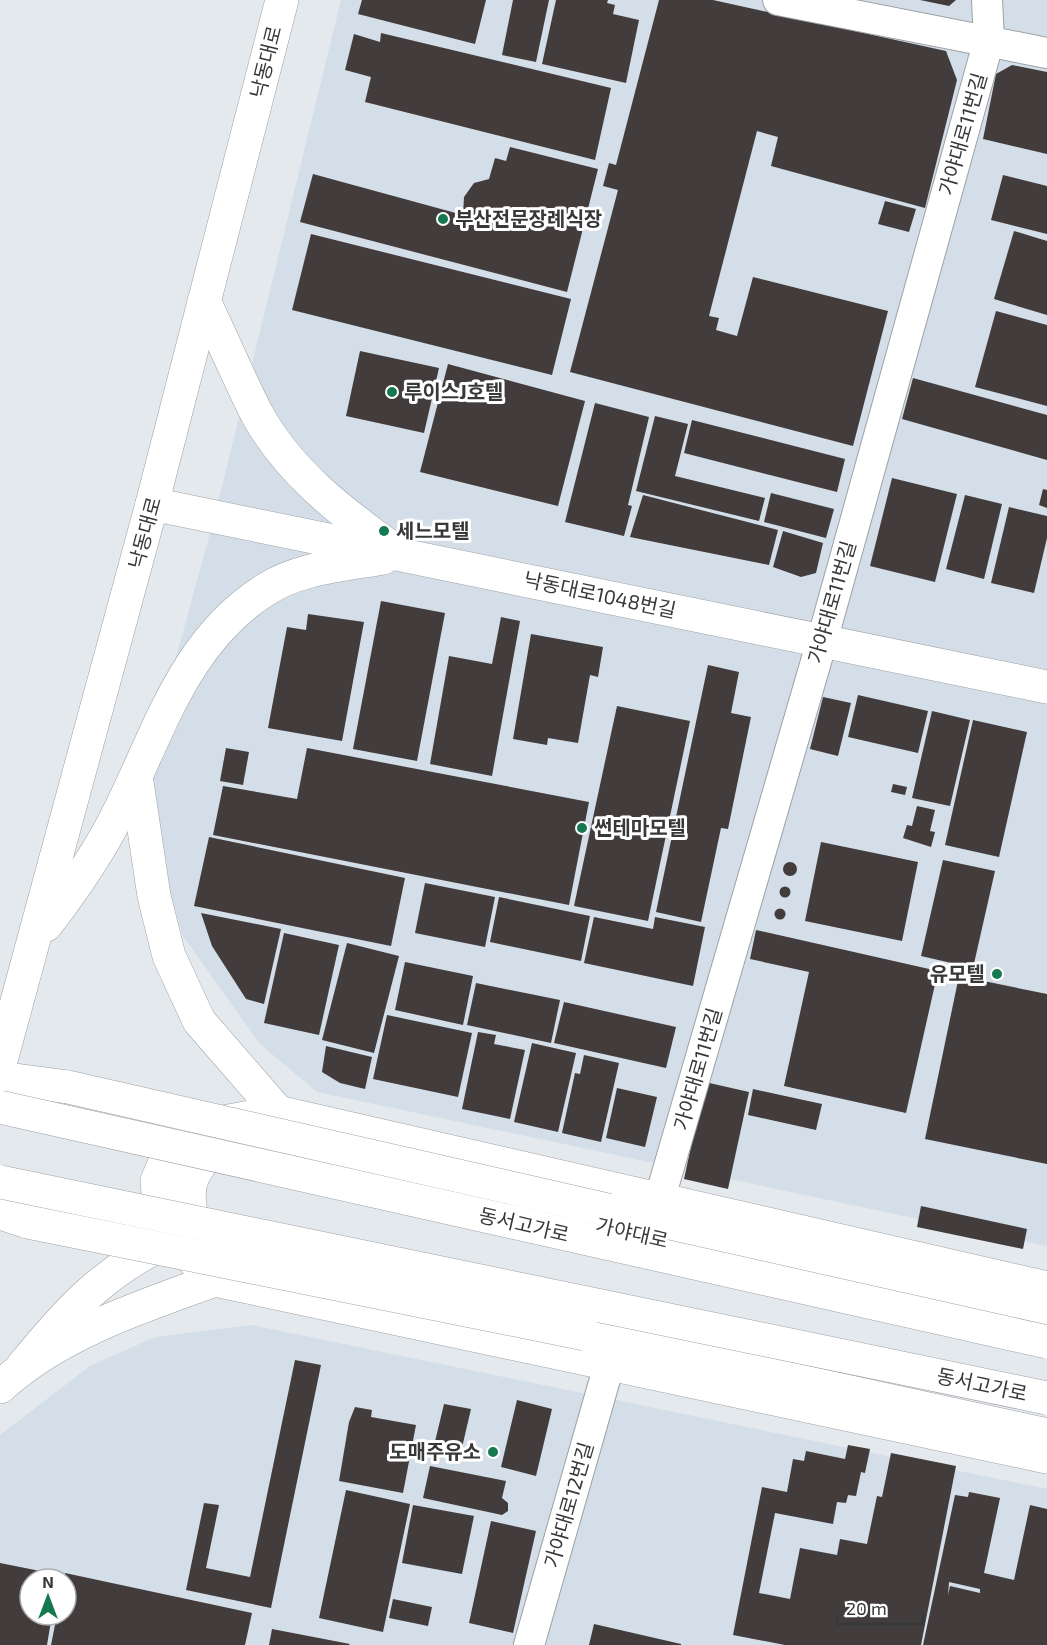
<svg xmlns="http://www.w3.org/2000/svg" width="1047" height="1645" font-family="'Exo 2','Noto Sans KR',sans-serif">
	<rect width="100%" height="100%" fill="#e4e9ee"/>
	<!-- built -->
	<g fill="#d4dee8" fill-rule="evenodd">
		<path d="M341 0H1047V1246L317 1092 260 1044 183 936 139 793 216 511Z"/>
		<path d="M252 1325 1047 1489V1645H0V1435L90 1366 155 1337ZM30 1579H66V1615H30Z"/>
	</g>
	<!-- building -->
	<g fill="#423c3c" fill-rule="evenodd">
		<path d="M362 0H486L475 44 358 14Z"/>
		<path d="M513 0H549L536 62 502 55Z"/>
		<path d="M556 0H608L607 3 615 5 613 14 639 20 626 83 542 64Z"/>
		<path d="M659 0H713L946 51 957 80 925 208 771 166 778 137 757 131 709 316 719 318 716 330 737 336 753 277 888 311 853 446 570 372 618 190 603 186 609 163 616 165Z"/>
		<path d="M920 0H956L949 6Z"/>
		<path d="M381 33 611 88 595 160 365 102 371 77 345 70 354 34 380 42Z"/>
		<path d="M1012 65 1047 72V154L983 139 996 74Z"/>
		<path d="M510 147 598 169 567 292 300 222 313 174 463 215 464 197 474 183 489 179 495 158 506 161Z"/>
		<path d="M1003 175 1047 186V234L991 220Z"/>
		<path d="M885 201 916 209 909 232 878 224Z"/>
		<path d="M1014 231 1047 241V315L994 299Z"/>
		<path d="M311 234 571 299 552 375 292 310Z"/>
		<path d="M996 311 1047 325V406L975 387Z"/>
		<path d="M360 351 439 368 424 433 346 416Z"/>
		<path d="M448 364 585 401 558 506 420 472Z"/>
		<path d="M913 378 1047 415V460L902 419Z"/>
		<path d="M595 403 649 417 628 505 632 506 624 536 565 522Z"/>
		<path d="M655 416 688 424 675 476 765 498 759 521 636 491Z"/>
		<path d="M692 420 845 459 837 492 684 453Z"/>
		<path d="M892 478 957 494 935 582 870 566Z"/>
		<path d="M1043 489 1047 490V508L1039 505Z"/>
		<path d="M771 493 834 509 826 538 764 522Z"/>
		<path d="M643 495 778 530 769 565 630 537Z"/>
		<path d="M965 495 1002 504 984 579 946 569Z"/>
		<path d="M1009 507 1047 516V538L1034 593 991 583Z"/>
		<path d="M783 531 823 543 816 573 801 577 773 567Z"/>
		<path d="M381 601 445 613 417 761 353 749Z"/>
		<path d="M308 614 364 622 342 741 268 728 287 627 306 630Z"/>
		<path d="M501 617 520 621 492 776 430 764 449 656 492 664Z"/>
		<path d="M531 634 603 647 598 677 590 675 578 743 548 738 547 745 513 739Z"/>
		<path d="M708 665 739 672 731 713 751 717 728 829 721 828 701 922 656 912Z"/>
		<path d="M858 695 928 711 918 753 848 737Z"/>
		<path d="M823 697 851 703 838 756 810 749Z"/>
		<path d="M617 706 690 721 648 921 574 906Z"/>
		<path d="M932 711 970 720 950 806 912 798Z"/>
		<path d="M973 720 1027 732 999 857 945 845Z"/>
		<path d="M226 748 249 752 243 785 220 781Z"/>
		<path d="M307 748 589 802 569 905 213 835 223 786 297 799Z"/>
		<path d="M893 784 907 787 905 795 891 792Z"/>
		<path d="M917 806 935 810 930 831 935 832 931 847 903 838 907 825 912 826Z"/>
		<path d="M209 837 405 878 391 946 194 906Z"/>
		<path d="M821 842 918 862 902 941 805 921Z"/>
		<path d="M943 860 995 871 973 968 921 956Z"/>
		<circle cx="790" cy="869" r="7"/>
		<path d="M425 883 495 897 485 947 415 933Z"/>
		<circle cx="785" cy="892" r="5.5"/>
		<path d="M499 897 590 916 581 961 490 942Z"/>
		<circle cx="780" cy="914" r="5.5"/>
		<path d="M201 913 281 929 264 1004 246 999 212 946Z"/>
		<path d="M594 917 653 929 655 917 705 927 693 986 584 963Z"/>
		<path d="M756 930 938 971 906 1113 784 1086 809 972 750 959Z"/>
		<path d="M284 933 339 945 319 1035 264 1023Z"/>
		<path d="M347 943 399 956 374 1053 322 1040Z"/>
		<path d="M405 962 473 976 463 1025 395 1010Z"/>
		<path d="M959 976 1047 994V1164L925 1139Z"/>
		<path d="M476 983 560 1000 551 1043 467 1025Z"/>
		<path d="M564 1002 676 1027 666 1068 554 1043Z"/>
		<path d="M387 1015 472 1033 458 1097 373 1079Z"/>
		<path d="M478 1032 496 1035 494 1044 525 1050 510 1119 462 1109Z"/>
		<path d="M532 1043 576 1053 558 1132 514 1122Z"/>
		<path d="M326 1046 372 1057 365 1089 340 1083 322 1072Z"/>
		<path d="M584 1055 619 1063 601 1142 562 1133 575 1073 580 1074Z"/>
		<path d="M705 1082 749 1092 728 1189 684 1179Z"/>
		<path d="M617 1088 657 1097 645 1147 606 1138Z"/>
		<path d="M753 1089 822 1104 816 1130 748 1115Z"/>
		<path d="M921 1206 1027 1229 1023 1249 917 1227Z"/>
		<path d="M295 1360 321 1365 271 1608 186 1590 204 1503 219 1505 206 1568 250 1577Z"/>
		<path d="M517 1400 552 1409 536 1476 501 1467Z"/>
		<path d="M444 1404 471 1409 460 1456 433 1450Z"/>
		<path d="M355 1407 372 1410 371 1417 416 1425 403 1493 339 1481 349 1422Z"/>
		<path d="M848 1445 870 1449 865 1473 861 1472 856 1496 848 1495 846 1503 837 1502 833 1524 775 1513 759 1593 790 1599 800 1548 837 1555 840 1539 867 1544 877 1496 882 1497 891 1453 956 1466 921 1645H785L733 1635 762 1487 787 1492 793 1459 804 1461 806 1451 845 1459Z"/>
		<path d="M430 1466 506 1481 502 1498 508 1503V1511L502 1515 423 1498Z"/>
		<path d="M346 1490 410 1504 383 1632 319 1618Z"/>
		<path d="M969 1492 1000 1498 984 1573 1014 1580 1030 1505 1047 1509V1645H923L955 1495 968 1497ZM949 1582 980 1589V1593L950 1586 948 1595Z"/>
		<path d="M413 1505 474 1516 462 1574 402 1563Z"/>
		<path d="M491 1521 536 1531 513 1633 469 1623Z"/>
		<path d="M0 1563 60 1575 59 1579H30V1615H52L47 1645H0Z"/>
		<path d="M65 1573 252 1613 245 1645H51L57 1615H66Z"/>
		<path d="M393 1599 432 1607 428 1626 389 1618Z"/>
		<path d="M594 1624 681 1644V1645H589Z"/>
		<path d="M272 1629 350 1644 349 1645H269Z"/>
	</g>
	<g fill="none" stroke-linecap="round" stroke-linejoin="round">
		<defs>
			<g id="street">
				<path d="M778 0 1047 53"/>
				<path d="M659 1201 822 641 989 40 987 0"/>
				<path d="M529 1645 609 1365"/>
			</g>
			<g id="secondary">
				<path d="M204 301C222 338 238 377 257 414 288 471 341 512 393 549"/>
				<path d="M152 504 1047 687"/>
				<path d="M136 776 154 896 169 956 199 1021 278 1112"/>
				<path d="M46 925C69 895 91 864 109 831 156 746 177 646 265 590 298 568 344 565 383 558"/>
				<path d="M0 1064 152 504 282 0"/>
				<path d="M203 1150C244 1134 374 1174 422 1185"/>
				<path d="M208 1240 195 1231C184 1190 187 1176 216 1145"/>
				<path d="M1047 1288 278 1112 207 1125 170 1150 157 1181 160 1218 171 1239 215 1280 1047 1457"/>
				<path d="M22 1367C69 1309 104 1271 172 1239"/>
				<path d="M0 1387C59 1333 141 1307 215 1280"/>
			</g>
			<g id="highway">
				<path d="M0 1078 68 1087"/>
				<path d="M608 1210 1047 1309"/>
				<path d="M0 1213 28 1222"/>
				<path d="M585 1334 1047 1435"/>
			</g>
		</defs>
		<!-- street casing -->
		<use href="#street" stroke="#9da1a6" stroke-width="32"/>
		<!-- secondary casing -->
		<use href="#secondary" stroke="#9da1a6" stroke-width="34"/>
		<!-- highway casing -->
		<use href="#highway" stroke="#9da1a6" stroke-width="34"/>
		<!-- street -->
		<use href="#street" stroke="#fff" stroke-width="30"/>
		<!-- secondary -->
		<use href="#secondary" stroke="#fff" stroke-width="33"/>
		<!-- highway -->
		<use href="#highway" stroke="#fff" stroke-width="33"/>
		<defs>
			<g id="highway-bridge">
				<path d="M68 1087 608 1210"/>
				<path d="M0 1107 1047 1342"/>
				<path d="M0 1182 1047 1398"/>
				<path d="M28 1222 585 1334"/>
			</g>
		</defs>
		<!-- highway-bridge casing -->
		<use href="#highway-bridge" stroke="#9da1a6" stroke-width="34" stroke-linecap="butt"/>
		<!-- highway-bridge -->
		<use href="#highway-bridge" stroke="#fff" stroke-width="33"/>
	</g>
	<!-- markers -->
	<g fill="#147850" stroke="#fff" stroke-width="2">
		<circle cx="443" cy="219" r="6"/>
		<circle cx="392" cy="392" r="6"/>
		<circle cx="384" cy="531" r="6"/>
		<circle cx="582" cy="828" r="6"/>
		<circle cx="997" cy="974" r="6"/>
		<circle cx="493" cy="1452" r="6"/>
	</g>
	<g text-anchor="middle" stroke-width="6" stroke-linejoin="round" paint-order="stroke">
		<!-- street labels -->
		<g font-size="20" fill="#37383a" stroke="#fff">
			<text transform="translate(266 62) rotate(-76)" y="7">낙동대로</text>
			<text transform="translate(963 134) rotate(-74)" y="7">가야대로11번길</text>
			<text transform="translate(145 533) rotate(-75)" y="7">낙동대로</text>
			<text transform="translate(600 595) rotate(12)" y="7">낙동대로1048번길</text>
			<text transform="translate(832 602) rotate(-74)" y="7">가야대로11번길</text>
			<text transform="translate(698 1069) rotate(-74)" y="7">가야대로11번길</text>
			<text transform="translate(524 1225) rotate(13)" y="7">동서고가로</text>
			<text transform="translate(632 1233) rotate(13)" y="7">가야대로</text>
			<text transform="translate(982 1385) rotate(12)" y="7">동서고가로</text>
			<text transform="translate(569 1505) rotate(-74)" y="7">가야대로12번길</text>
		</g>
		<!-- poi labels -->
		<g font-size="20" font-weight="bold" fill="#37383a" stroke="#fff" text-anchor="start">
			<text x="455" y="226">부산전문장례식장</text>
			<text x="404" y="399">루이스J호텔</text>
			<text x="396" y="538">세느모텔</text>
			<text x="594" y="835">썬테마모텔</text>
			<text x="985" y="981" text-anchor="end">유모텔</text>
			<text x="481" y="1459" text-anchor="end">도매주유소</text>
		</g>
	</g>
	<!-- north arrow -->
	<g transform="translate(48 1597)"><circle r="28" fill="#ffffff" stroke="#afafb0" stroke-width="1.5"/>
	<path d="M0-4.5L10 22L0 15L-10 22Z" fill="#147850"/>
	<text y="-9" font-size="16" font-weight="bold" text-anchor="middle" fill="#37383a">N</text>
	</g>
	<!-- scale -->
	<path d="M837 1615v9h86v-9" fill="none" stroke="#37383a" stroke-width="3"/>
	<text x="846" y="1615" font-size="18" fill="#37383a" stroke="#ffffff" stroke-width="4.5" paint-order="stroke">20 m</text>
</svg>
